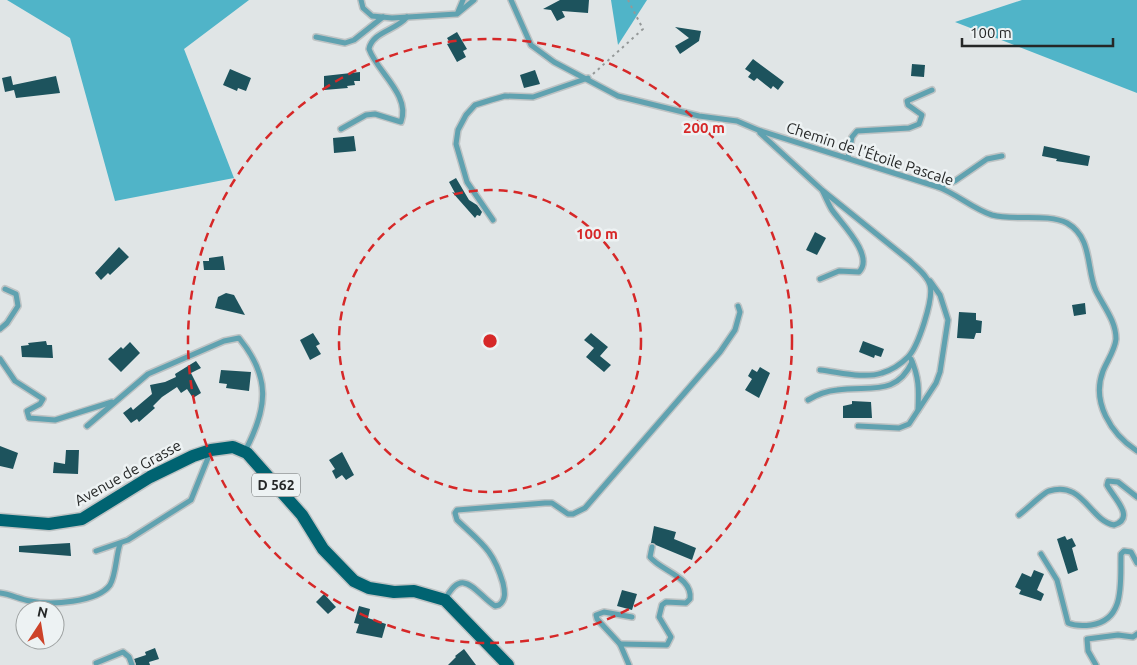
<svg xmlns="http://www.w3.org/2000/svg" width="1137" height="665" font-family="Ubuntu,sans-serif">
	<rect width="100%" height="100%" fill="#e0e5e6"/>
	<!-- forest -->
	<g fill="#50b4c8">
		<path d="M7 0H249L184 49 234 178 115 201 70 38Z"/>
		<path d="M611 0H647L618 45Z"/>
		<path d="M1022 0H1137V93L955 22Z"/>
	</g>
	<!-- building -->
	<g fill="#1d535d">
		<path d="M560 0H589L588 13 562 11 565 17 557 21 551 10 543 9Z"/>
		<path d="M675 27 701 31 699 41 680 54 675 46 689 38Z"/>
		<path d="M457 32 467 49 463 51 466 57 457 62 447 44 450 43 447 38Z"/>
		<path d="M753 59 784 82 778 90 773 86 771 89 757 78 754 81 748 77 751 73 745 69Z"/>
		<path d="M912 64 925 65 924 77 911 76Z"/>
		<path d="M230 69 251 78 246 91 238 88 237 91 223 85Z"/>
		<path d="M535 70 540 84 524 88 520 75Z"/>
		<path d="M360 72V81H354L355 85 347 86 348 88 324 90V76Z"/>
		<path d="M11 76 13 85 56 76 60 93 16 98 14 90 5 92 2 78Z"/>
		<path d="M354 136 356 151 334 153 333 138Z"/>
		<path d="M1044 146 1090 156 1088 166 1056 161 1057 159 1042 156Z"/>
		<path d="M456 178 469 200 477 205 482 212 480 216 477 215 475 218 452 192 455 193 449 182Z"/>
		<path d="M815 232 826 238 817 255 806 250Z"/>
		<path d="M119 247 129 257 110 275 108 273 101 280 95 273Z"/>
		<path d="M223 256 225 270H204L203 261H209V258Z"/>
		<path d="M226 293 234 295 245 315 215 308 218 297Z"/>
		<path d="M1085 303 1086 314 1074 316 1072 305Z"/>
		<path d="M959 312 976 313V320L982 321 981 333H976L974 339 957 338Z"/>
		<path d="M313 333 320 344 316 346 321 354 310 360 300 340Z"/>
		<path d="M591 333 608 347 600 356 611 365 604 372 586 357 594 348 584 340Z"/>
		<path d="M46 341 47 345H52L53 358 22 357 21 346 29 345 28 343Z"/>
		<path d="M863 341 884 349 881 357 875 355 874 358 859 352Z"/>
		<path d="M130 342 140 353 121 372 108 359 121 347 123 349Z"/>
		<path d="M196 361 201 368 191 373 201 393 193 398 187 389 181 393 177 387 162 397 153 406 155 408 139 422 137 419 131 423 123 413 131 407 133 410 152 394 150 385 165 382 176 377 175 374Z"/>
		<path d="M760 367 770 373 759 398 745 390 752 379 748 376 752 369 757 372Z"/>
		<path d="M221 370 251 372 249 391 226 388 227 384 219 383Z"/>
		<path d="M852 401 871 402 872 418H843V406L852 404Z"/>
		<path d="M0 446 18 453 13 469 0 466Z"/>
		<path d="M66 450H79L78 474 53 473 54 462 65 464Z"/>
		<path d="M342 452 354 475 346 480 342 475 336 479 332 471 335 469 329 460Z"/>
		<path d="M654 526 676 532 674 539 696 548 692 560 651 543Z"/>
		<path d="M1065 536 1067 540 1072 538 1076 546 1072 548 1078 570 1068 574 1057 539Z"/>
		<path d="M70 543 71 556 19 552V546Z"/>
		<path d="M1034 570 1044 574 1037 590 1044 594 1041 601 1019 594 1021 590 1015 587 1022 573 1031 577Z"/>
		<path d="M622 590 637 594 632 610 617 606Z"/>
		<path d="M324 594 336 607 328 614 316 602Z"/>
		<path d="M359 606 370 609 368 618 386 624 382 638 356 633 359 624 354 623Z"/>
		<path d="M155 648 159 659 149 662 150 665H136L134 659 146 655 145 652Z"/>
		<path d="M464 649 476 665H448L456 657 455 656Z"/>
	</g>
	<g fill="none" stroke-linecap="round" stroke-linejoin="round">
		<defs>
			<g id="service">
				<path d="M361 0 363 8 372 16 392 18 457 14 474 0"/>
				<path d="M511 0 531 45 554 62 618 96 699 116 737 121 758 130 938 187C957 194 973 209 992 215 1013 221 1048 213 1067 223 1093 238 1086 269 1096 291 1104 307 1116 321 1116 339 1115 350 1107 361 1103 371 1091 402 1111 434 1137 451"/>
				<path d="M458 12 463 0"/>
				<path d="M316 37 345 43 354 40 383 17"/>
				<path d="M341 129 366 115 375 114 401 122C411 95 377 72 369 49 372 32 397 30 407 17"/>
				<path d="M760 133 822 190 910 261C917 268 927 275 930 285 934 299 918 347 908 357 901 364 892 370 882 373 864 379 839 372 820 370"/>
				<path d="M848 158 852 137 857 131 909 128 919 124 922 115 908 105 907 101 932 90"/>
				<path d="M939 187 955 181 987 159 1002 156"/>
				<path d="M493 220 467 182 456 144 458 130 466 115 475 105 491 100 505 96 533 97 588 78"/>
				<path d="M820 279 839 271 859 272C875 256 841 223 832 210 829 205 826 198 823 192"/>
				<path d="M0 329 7 323 18 306 16 294 5 289"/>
				<path d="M0 359 15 381 43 399 40 404 27 411 29 418 55 420 112 402"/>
				<path d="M911 359C919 377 919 389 918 410"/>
				<path d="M808 400C818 394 826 391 837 390 869 385 896 397 912 362"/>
				<path d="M87 426 148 374 224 341 239 338C271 377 268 408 245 451"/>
				<path d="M858 426 899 428 909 424 936 383 940 372 948 320 940 295 930 281"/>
				<path d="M1019 515C1026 510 1044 492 1049 491 1083 480 1090 521 1114 525 1137 518 1112 496 1107 485L1108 481 1118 482 1137 497"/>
				<path d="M96 551 128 540 191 500 210 453"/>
				<path d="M1041 554 1057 580 1068 623C1075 626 1083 626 1091 625 1126 620 1120 582 1121 554L1124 551 1131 552 1137 563"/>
				<path d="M0 593C10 594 19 599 30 601 50 605 97 603 110 585 116 575 116 555 120 544"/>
				<path d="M445 600C463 564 476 594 495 606L499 605C506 600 505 592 503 583 493 549 481 543 457 520L455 513 457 510 545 503H552L568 514H573L585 508 720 352 735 330 740 312 738 306"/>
				<path d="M620 644 667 645 671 637 659 617 662 605 666 602 686 603 690 599C693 577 661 571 650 557L652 547"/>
				<path d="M96 663 123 652 129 657 132 665"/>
				<path d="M629 665 620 644 597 619 596 615 604 612 632 617"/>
				<path d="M1096 665 1088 651 1087 639 1118 635 1133 637 1137 634"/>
			</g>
			<path id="primary" d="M0 520 49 524 82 519 150 477 193 456 211 450 233 447 247 453 302 515 323 549 354 581 369 588 394 592 414 591 445 600 508 665"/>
		</defs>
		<!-- service casing -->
		<use href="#service" stroke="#bec3c4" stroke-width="8"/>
		<!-- primary casing -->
		<use href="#primary" stroke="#bec3c4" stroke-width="15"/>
		<!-- path -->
		<path stroke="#949898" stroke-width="2" stroke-dasharray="2.5 4" stroke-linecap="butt" d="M593 74 643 29 628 0"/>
		<!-- service -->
		<use href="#service" stroke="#60a2b0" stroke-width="5"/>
		<!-- primary -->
		<use href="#primary" stroke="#006371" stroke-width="12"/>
	</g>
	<!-- distance rings -->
	<g fill="none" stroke="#d62828" stroke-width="2.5" stroke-dasharray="9 6">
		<circle cx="490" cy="341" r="151"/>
		<circle cx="490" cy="341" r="302"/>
	</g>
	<g text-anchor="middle" stroke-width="5" stroke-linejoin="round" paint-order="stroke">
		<!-- shield labels -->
		<rect fill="#edf2f3" stroke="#616464" stroke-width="1" x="252" y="473.5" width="48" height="23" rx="4"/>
		<g font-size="14" font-weight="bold" fill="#252727">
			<text x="276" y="490">D 562</text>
		</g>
		<!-- street labels -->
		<g font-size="15" fill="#252727" stroke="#edf2f3">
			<text transform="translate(870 154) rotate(18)" y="5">Chemin de l'Étoile Pascale</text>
			<text transform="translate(128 473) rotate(-29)" y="5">Avenue de Grasse</text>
		</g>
	</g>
	<circle cx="490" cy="341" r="8" fill="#d62828" stroke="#edf2f3" stroke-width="2.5"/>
	<g font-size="15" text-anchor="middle" font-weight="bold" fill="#d62828" stroke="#edf2f3" stroke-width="5" stroke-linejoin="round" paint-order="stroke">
		<text x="704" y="133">200 m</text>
		<text x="597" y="239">100 m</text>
	</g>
	<!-- north arrow -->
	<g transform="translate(40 625) rotate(12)"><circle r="24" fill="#edf2f3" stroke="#9da1a1"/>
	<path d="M0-4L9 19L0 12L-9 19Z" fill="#cd4228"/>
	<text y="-8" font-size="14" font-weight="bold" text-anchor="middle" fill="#252727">N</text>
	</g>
	<!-- scale -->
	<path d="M962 38v8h151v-8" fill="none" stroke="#252727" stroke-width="2.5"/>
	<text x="970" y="38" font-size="15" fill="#252727" stroke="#edf2f3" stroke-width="4" paint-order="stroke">100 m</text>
</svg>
